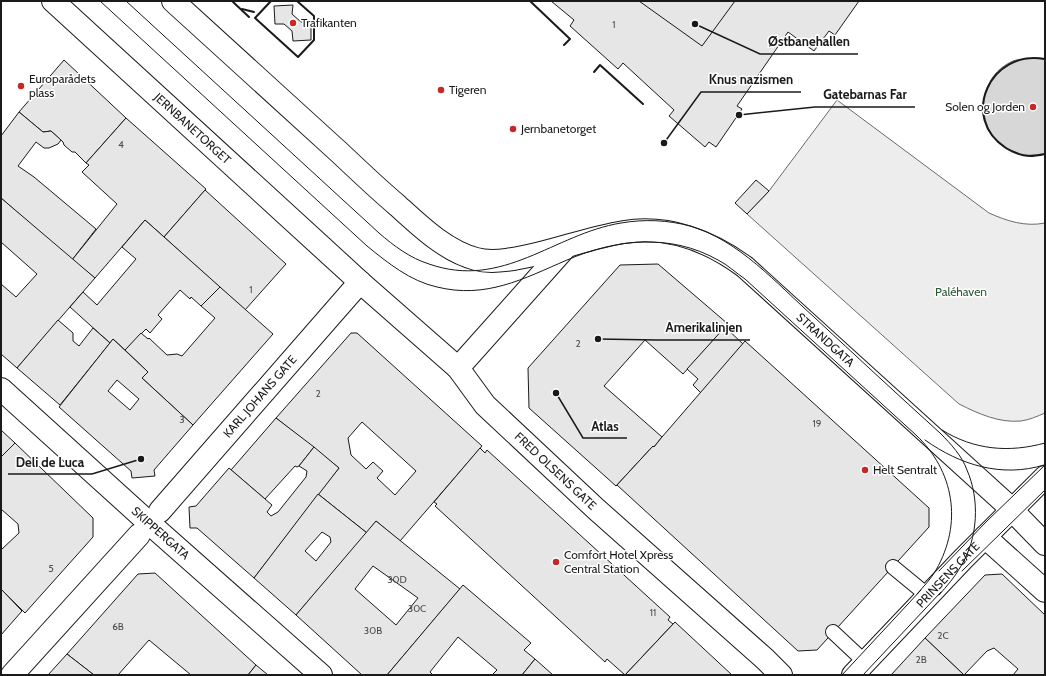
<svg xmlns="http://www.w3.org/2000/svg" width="1046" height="676" font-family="Cabin,sans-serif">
	<rect width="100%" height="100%" fill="#fff"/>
	<!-- green -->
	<path fill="#ededed" stroke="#6a6a6a" d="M837 100 989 213C1007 221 1025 227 1045 223V413C1038 416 1029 420 1021 421 999 423 979 414 959 404L747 214 769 191Z"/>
	<!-- water -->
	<path fill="#d7d7d7" stroke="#6a6a6a" d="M1028 58 1045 59V154C1034 155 1023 157 1012 152 974 134 974 78 1013 61 1018 59 1023 59 1028 58Z"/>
	<!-- building -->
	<g fill="#e6e6e6" stroke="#1a1a1a" fill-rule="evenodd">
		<path d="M551 1H641L702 45 734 1H859L835 35 829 31 814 51 788 32 737 106 742 109 716 147 709 142 705 147 669 116 674 110 623 63 618 69 570 26 574 20Z"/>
		<path d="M639 1H735L702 46Z"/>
		<path d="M293 5 292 14 301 22H311V40L293 41 292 31 284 24H275L274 6Z"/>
		<path d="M64 60 126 118 86 163 75 152H72L64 145 63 142 51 131 43 132 19 112Z"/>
		<path d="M19 112 43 132 51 131 61 140 58 144 49 148H44L36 142 18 166 34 177 96 229 72 260 1 198V136Z"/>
		<path d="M126 118 206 189 164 237 145 220 95 278 72 260 117 204 82 172 89 165 86 163Z"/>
		<path d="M756 180 769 191 747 214 735 203Z"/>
		<path d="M205 190 286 264 245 310 164 237Z"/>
		<path d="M1 198 95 278 17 368 1 354V284L16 297 37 274 1 242Z"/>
		<path d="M145 220 220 287 201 306 191 297 190 299 180 290 158 315 162 319 150 333 146 329 125 350 113 339 110 343 70 307 83 292 97 305 102 299 136 259 122 247Z"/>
		<path d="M658 264 728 324 683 374 645 340 604 386 662 437 654 447 653 446 616 486 529 408 528 368 620 265Z"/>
		<path d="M220 287 273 334 193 425 142 378 148 372 125 350 141 333 148 339 149 338 167 355 177 354 182 356 215 318 201 306Z"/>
		<path d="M58 320 73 333V341L79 346 93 328 110 343 60 405 17 368Z"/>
		<path d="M725 327 743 344 701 393 693 385 698 379 687 369Z"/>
		<path d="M351 333H357L482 446 400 541 376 521 367 533 318 494 339 468 276 418ZM362 422 416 471 395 495 377 478 383 471 373 462 366 469 351 455 348 438Z"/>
		<path d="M113 339 148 372 142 378 193 425 154 470 155 476 132 478 131 471 59 407ZM117 380 139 399 130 410 108 391Z"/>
		<path d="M745 341 929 508V527L817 650 798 651 617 485 653 446 654 447 662 437Z"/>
		<path d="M276 418 314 447 299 466 297 467 295 466 265 499 231 470Z"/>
		<path d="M1 430 15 443 1 457Z"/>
		<path d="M15 443 93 518V537L25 613 1 589V548L2 549 19 533 18 524 1 509V457Z"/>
		<path d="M314 447 339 468 254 578 197 528H190L189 507 196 506 229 468 272 505 267 512 271 516 278 512 306 477 307 471 299 466Z"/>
		<path d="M480 448 485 453 487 450 670 617 668 620 673 624 625 675 607 659 605 662 435 506 437 504 434 502Z"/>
		<path d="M318 494 367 533 296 615 254 578ZM322 532 330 537 331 542 316 561 305 551Z"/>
		<path d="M376 521 460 589 387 675H362L296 615ZM373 566 418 598 396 625 355 589Z"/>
		<path d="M155 573 256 665 248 675H191L149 640 118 675H94L67 654 138 574Z"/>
		<path d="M1002 574 1045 615V675H1013L1018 669 994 648 987 651 964 675 925 638 985 575Z"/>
		<path d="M463 585 531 643 524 650 535 659 522 675H492L497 670 458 637 430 672 433 675H387Z"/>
		<path d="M1 589 22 611 1 635Z"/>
		<path d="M675 622 732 675H625Z"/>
		<path d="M925 638 964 675H891Z"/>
		<path d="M67 654 94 675H48Z"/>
		<path d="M535 659 553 675H522Z"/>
		<path d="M256 665 268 675H248Z"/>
	</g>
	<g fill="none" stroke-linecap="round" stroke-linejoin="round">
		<defs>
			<g id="service">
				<path d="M893 567 927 595"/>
				<path d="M833 632 865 662"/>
			</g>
			<g id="pedestrian">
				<path id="s1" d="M160 511 360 282"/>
				<path d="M12 675 139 535"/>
			</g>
			<g id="minor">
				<path id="s2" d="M53 1 360 282 458 368 485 405 596 509 765 659 781 675"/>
				<path id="s3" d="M173 1C229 52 284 102 340 153 359 171 378 189 398 206 421 227 446 251 476 259 494 264 520 258 537 254 566 247 594 237 624 232 668 225 710 241 745 267L1005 503 1045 544"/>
				<path d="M458 368 565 248"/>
				<path id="s4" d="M1 389 149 523 321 675"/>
				<path d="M985 537 1045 591"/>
				<path id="s5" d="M853 675 963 559 1045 477"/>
			</g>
		</defs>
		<!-- service casing -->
		<use href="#service" stroke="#1a1a1a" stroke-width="16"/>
		<!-- pedestrian casing -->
		<use href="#pedestrian" stroke="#1a1a1a" stroke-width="24"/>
		<!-- minor casing -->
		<use href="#minor" stroke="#1a1a1a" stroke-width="24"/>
		<!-- service -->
		<use href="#service" stroke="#fff" stroke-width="14"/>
		<!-- pedestrian -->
		<use href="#pedestrian" stroke="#fff" stroke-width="22"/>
		<!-- minor -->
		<use href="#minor" stroke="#fff" stroke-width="22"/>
		<!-- tram -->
		<g stroke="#1a1a1a" stroke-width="1">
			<path d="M100 1 367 246C388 263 410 281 437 287 486 299 523 279 567 260 616 239 670 233 718 260 728 265 736 273 745 279L916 435C954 471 963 523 936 570 931 579 924 586 917 594"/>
			<path d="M126 1 379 233C394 246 410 258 429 264 503 290 554 234 621 223 644 219 668 220 690 226 739 240 777 284 814 317 856 356 898 395 940 433 951 444 962 456 967 470 980 500 978 538 961 566 955 577 947 586 939 595"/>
			<path d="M942 430C974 450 1009 453 1045 443"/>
			<path d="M925 440C960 465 1002 478 1044 465"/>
			<path d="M939 571 986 522 1045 465"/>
			<path d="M962 571 1045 490"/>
			<path d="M842 675 921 590"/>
			<path d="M863 675 941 592"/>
		</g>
		<!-- wall -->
		<g stroke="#1a1a1a" stroke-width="2">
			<path d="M232 1 249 17"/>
			<path d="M271 1 255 18 298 57 314 40V16L297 1"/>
			<path d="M530 1 570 39 564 45"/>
			<path d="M242 9 254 12"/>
			<path d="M1045 59C990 49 959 118 1006 148 1013 152 1022 156 1030 156 1035 156 1040 155 1045 154"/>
			<path d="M594 72 600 65 643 104"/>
		</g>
	</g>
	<!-- markers -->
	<g fill="#c62828" stroke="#fff" stroke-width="1.5">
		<circle cx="293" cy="23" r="4"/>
		<circle cx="21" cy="86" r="4"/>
		<circle cx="441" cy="90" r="4"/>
		<circle cx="1033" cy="107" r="4"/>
		<circle cx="513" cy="129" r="4"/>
		<circle cx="865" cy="470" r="4"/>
		<circle cx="556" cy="562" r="4"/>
	</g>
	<g text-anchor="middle" stroke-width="3" stroke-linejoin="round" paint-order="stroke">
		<!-- number labels -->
		<g font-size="10" fill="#4d4d4d">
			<text x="614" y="28">1</text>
			<text x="121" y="148">4</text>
			<text x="251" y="293">1</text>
			<text x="578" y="347">2</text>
			<text x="318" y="397">2</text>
			<text x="182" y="423">3</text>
			<text x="817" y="427">19</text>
			<text x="51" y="572">5</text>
			<text x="397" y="583">30D</text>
			<text x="417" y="612">30C</text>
			<text x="653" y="616">11</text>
			<text x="118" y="630">6B</text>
			<text x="373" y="634">30B</text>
			<text x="943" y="639">2C</text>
			<text x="921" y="663">2B</text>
		</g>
		<!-- poi labels -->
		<g font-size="12" fill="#1a1a1a" stroke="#fff" text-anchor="start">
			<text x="301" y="27">Trafikanten</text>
			<text x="29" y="83">Europarådets<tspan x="29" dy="14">plass</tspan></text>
			<text x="449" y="94">Tigeren</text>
			<text x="1025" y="111" text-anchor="end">Solen og Jorden</text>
			<text x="521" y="133">Jernbanetorget</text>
			<text x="873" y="474">Helt Sentralt</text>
			<text x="564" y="559">Comfort Hotel Xpress<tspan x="564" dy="14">Central Station</tspan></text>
		</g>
		<!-- street labels -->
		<g font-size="12" fill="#1a1a1a" stroke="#fff">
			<text dy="4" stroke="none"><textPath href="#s2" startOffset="189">JERNBANETORGET</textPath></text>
			<text dy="4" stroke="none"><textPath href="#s3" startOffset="789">STRANDGATA</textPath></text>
			<text dy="4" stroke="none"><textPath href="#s1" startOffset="152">KARL JOHANS GATE</textPath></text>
			<text dy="4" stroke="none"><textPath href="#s2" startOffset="689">FRED OLSENS GATE</textPath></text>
			<text dy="4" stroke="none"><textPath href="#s4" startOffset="215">SKIPPERGATA</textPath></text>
			<text dy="4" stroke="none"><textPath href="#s5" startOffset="138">PRINSENS GATE</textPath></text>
		</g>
		<!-- park labels -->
		<g font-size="12" fill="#2b5a34" stroke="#fff">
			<text x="961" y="296">Paléhaven</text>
		</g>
	</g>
	<!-- callouts -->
	<path fill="none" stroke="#1a1a1a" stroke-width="1.5" d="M695 24L760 54H858M664 143L701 92H801M739 115L815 107H915M598 339L657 340H750M556 393L583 438H627M141 459L92 474H8"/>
	<g fill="#1a1a1a" stroke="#fff" stroke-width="1.5">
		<circle cx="695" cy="24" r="4"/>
		<circle cx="664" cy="143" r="4"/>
		<circle cx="739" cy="115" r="4"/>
		<circle cx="598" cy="339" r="4"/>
		<circle cx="556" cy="393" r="4"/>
		<circle cx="141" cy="459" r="4"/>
	</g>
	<g font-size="13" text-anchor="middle" font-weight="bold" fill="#1a1a1a" stroke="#fff" stroke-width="3" stroke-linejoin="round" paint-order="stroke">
		<text x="809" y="46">Østbanehallen</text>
		<text x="751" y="84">Knus nazismen</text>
		<text x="865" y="99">Gatebarnas Far</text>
		<text x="704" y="332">Amerikalinjen</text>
		<text x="605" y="431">Atlas</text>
		<text x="50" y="467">Deli de Luca</text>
	</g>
	<!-- border -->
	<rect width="1046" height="676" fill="none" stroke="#1a1a1a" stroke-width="4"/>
</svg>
